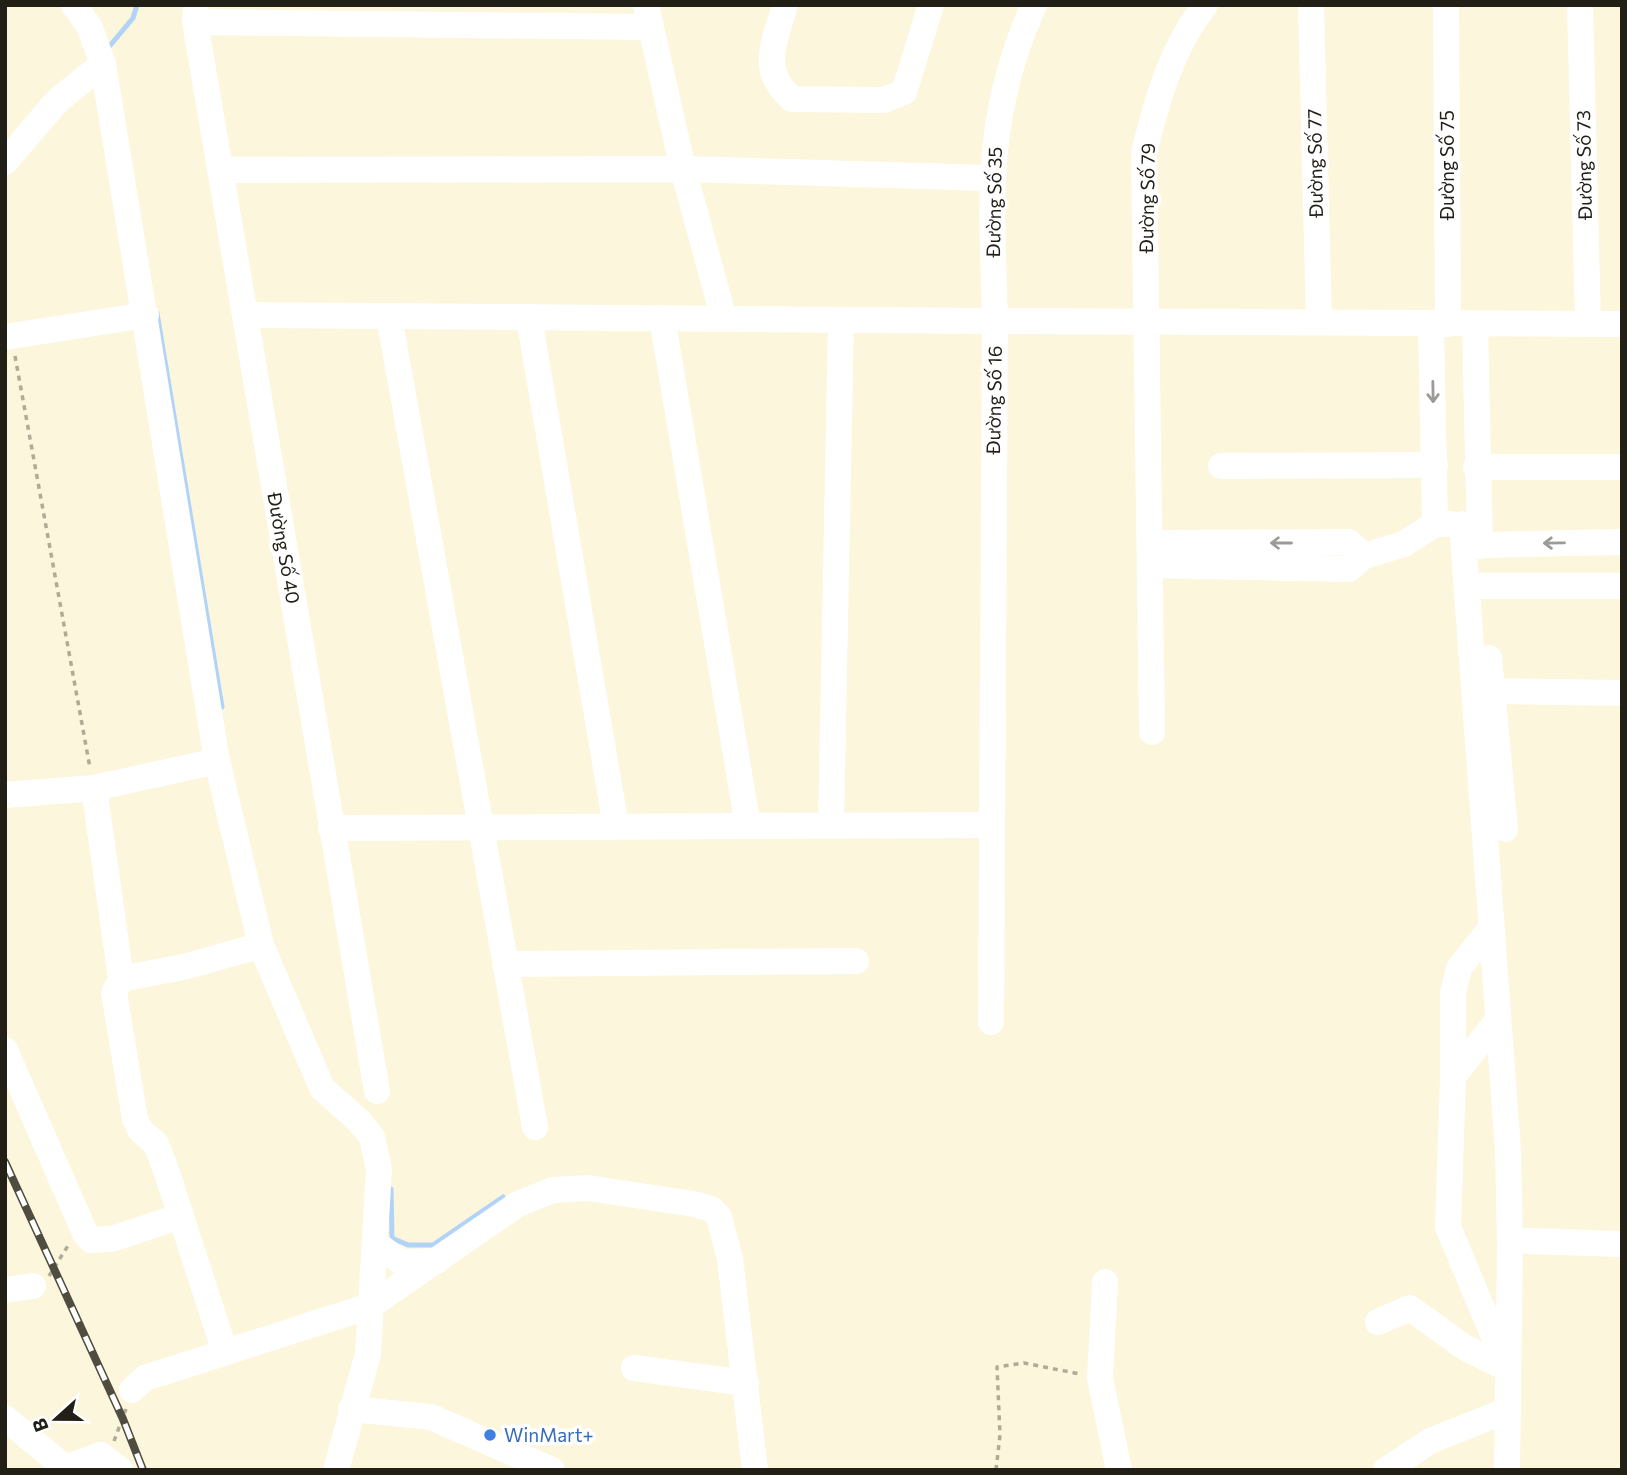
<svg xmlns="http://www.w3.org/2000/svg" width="1627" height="1475" font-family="Commissioner,sans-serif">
	<rect width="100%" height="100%" fill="#fcf6dc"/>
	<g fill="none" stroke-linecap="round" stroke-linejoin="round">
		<!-- stream -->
		<g stroke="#b1d3f7" stroke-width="5">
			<path d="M109 52 108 48 133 18 137 5"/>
			<path d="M157 313 222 707"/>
			<path d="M391 1189 392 1238 408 1245H433L503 1197"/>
		</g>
		<!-- path -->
		<g stroke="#b0ab97" stroke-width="3.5" stroke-dasharray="5 5" stroke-linecap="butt">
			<path d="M15 356 90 768"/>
			<path d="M49 1276 69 1244"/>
			<path d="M114 1441 126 1409"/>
			<path d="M996 1470 1000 1435 997 1367 1024 1363 1080 1374"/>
		</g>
		<!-- minor -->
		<g stroke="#fff" stroke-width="26">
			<path d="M74 5 89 26 103 64 217 761 261 945 322 1088 359 1121 372 1137 379 1169 368 1354 336 1470"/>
			<path d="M196 5 195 22 377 1091"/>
			<path d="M646 5 683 169 724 319"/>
			<path d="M785 5C775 42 758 70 792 99L884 100 904 92 931 5"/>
			<path d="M1311 5 1319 321"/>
			<path d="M1446 5 1448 324"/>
			<path d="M1580 5 1588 324"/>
			<path d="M195 22 651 27"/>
			<path d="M5 162 57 101 103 64"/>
			<path d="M220 170 683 169 991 178"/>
			<path d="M245 315 995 321C992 202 983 118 1034 5"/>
			<path d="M389 317 535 1127"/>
			<path d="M529 318 616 826"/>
			<path d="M662 318 748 826"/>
			<path d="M1431 324 1435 524"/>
			<path d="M1475 324 1480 546"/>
			<path d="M5 337 146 315"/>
			<path d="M1221 466 1435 465"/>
			<path d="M1476 467H1622"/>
			<path d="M1462 524 1508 1150 1510 1244 1507 1470"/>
			<path d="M1150 543 1349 542 1364 556 1349 569 1150 565"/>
			<path d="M1480 545 1622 542"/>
			<path d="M1364 556 1404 544 1435 524H1451"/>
			<path d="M1483 586H1622"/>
			<path d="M1489 658 1505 829"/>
			<path d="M1492 691 1622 693"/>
			<path d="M1152 732 1144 153C1157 100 1171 49 1205 5"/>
			<path d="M94 788 121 979"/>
			<path d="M5 795 94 788 217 761"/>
			<path d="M831 825 841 320"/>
			<path d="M331 828 990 825"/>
			<path d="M505 964 856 961"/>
			<path d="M1498 1020 1453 1077 1448 1227 1503 1358"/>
			<path d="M991 1022 995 321 1622 324"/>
			<path d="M5 1050 85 1233 91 1240 112 1239 181 1216"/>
			<path d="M1453 1077V994L1459 968 1491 928"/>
			<path d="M1525 1241 1622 1244"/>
			<path d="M375 1243 401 1262 437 1261"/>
			<path d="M1105 1282 1100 1378 1119 1470"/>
			<path d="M5 1290 33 1286"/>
			<path d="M1378 1322 1410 1308 1464 1347 1508 1369"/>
			<path d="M225 1352 166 1170 156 1144 141 1131 135 1119 114 993 121 979 188 966 261 945"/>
			<path d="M634 1368 746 1383"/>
			<path d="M132 1390 145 1378 370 1306 518 1204 553 1190 588 1188 694 1204 711 1209 719 1217 730 1259 755 1470"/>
			<path d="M351 1409 431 1417 552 1470"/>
			<path d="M5 1418 62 1465 70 1466 101 1455 120 1470"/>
			<path d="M1386 1470 1430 1441 1508 1410"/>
		</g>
		<defs>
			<path id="rail" d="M5 1162 123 1419 143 1470"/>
		</defs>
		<!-- rail casing -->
		<use href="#rail" stroke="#4f4c40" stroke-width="8"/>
		<!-- rail -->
		<use href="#rail" stroke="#fff" stroke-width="5" stroke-dasharray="16" stroke-linecap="butt"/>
	</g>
	<!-- one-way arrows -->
	<defs><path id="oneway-shaft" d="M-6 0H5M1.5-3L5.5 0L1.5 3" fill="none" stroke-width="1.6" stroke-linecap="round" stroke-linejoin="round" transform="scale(1.75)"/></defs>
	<g stroke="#9b9a96">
		<use href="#oneway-shaft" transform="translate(1433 392) rotate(89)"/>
		<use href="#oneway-shaft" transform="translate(1281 543) rotate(180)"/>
		<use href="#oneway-shaft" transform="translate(1554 543) rotate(179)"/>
	</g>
	<!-- markers -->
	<circle fill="#3f7fe0" stroke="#fff" stroke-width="2.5" cx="490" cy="1435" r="7"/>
	<g text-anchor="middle" stroke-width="7" stroke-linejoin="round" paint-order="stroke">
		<!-- street labels -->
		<g font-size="19" fill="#211f16" stroke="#fff">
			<text transform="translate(1315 163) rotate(-91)" y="7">Đường Số 77</text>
			<text transform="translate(1447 165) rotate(-90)" y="7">Đường Số 75</text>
			<text transform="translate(1584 165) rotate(-91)" y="7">Đường Số 73</text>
			<text transform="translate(1147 198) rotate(-89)" y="7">Đường Số 79</text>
			<text transform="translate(994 202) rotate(-89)" y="7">Đường Số 35</text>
			<text transform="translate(994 400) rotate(-89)" y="7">Đường Số 16</text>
			<text transform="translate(284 548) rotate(80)" y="7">Đường Số 40</text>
		</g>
		<!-- shop labels -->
		<g font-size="19" fill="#366cbe" stroke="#fff" text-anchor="start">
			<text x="504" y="1442">WinMart+</text>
		</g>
	</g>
	<!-- border -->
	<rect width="1627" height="1475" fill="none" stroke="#211f16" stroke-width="14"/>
	<!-- north arrow -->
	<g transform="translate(56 1419) rotate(249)" stroke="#ffffff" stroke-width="5" paint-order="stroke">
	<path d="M0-5L12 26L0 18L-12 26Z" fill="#211f16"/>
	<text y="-10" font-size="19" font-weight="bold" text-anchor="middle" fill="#211f16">B</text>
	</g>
</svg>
